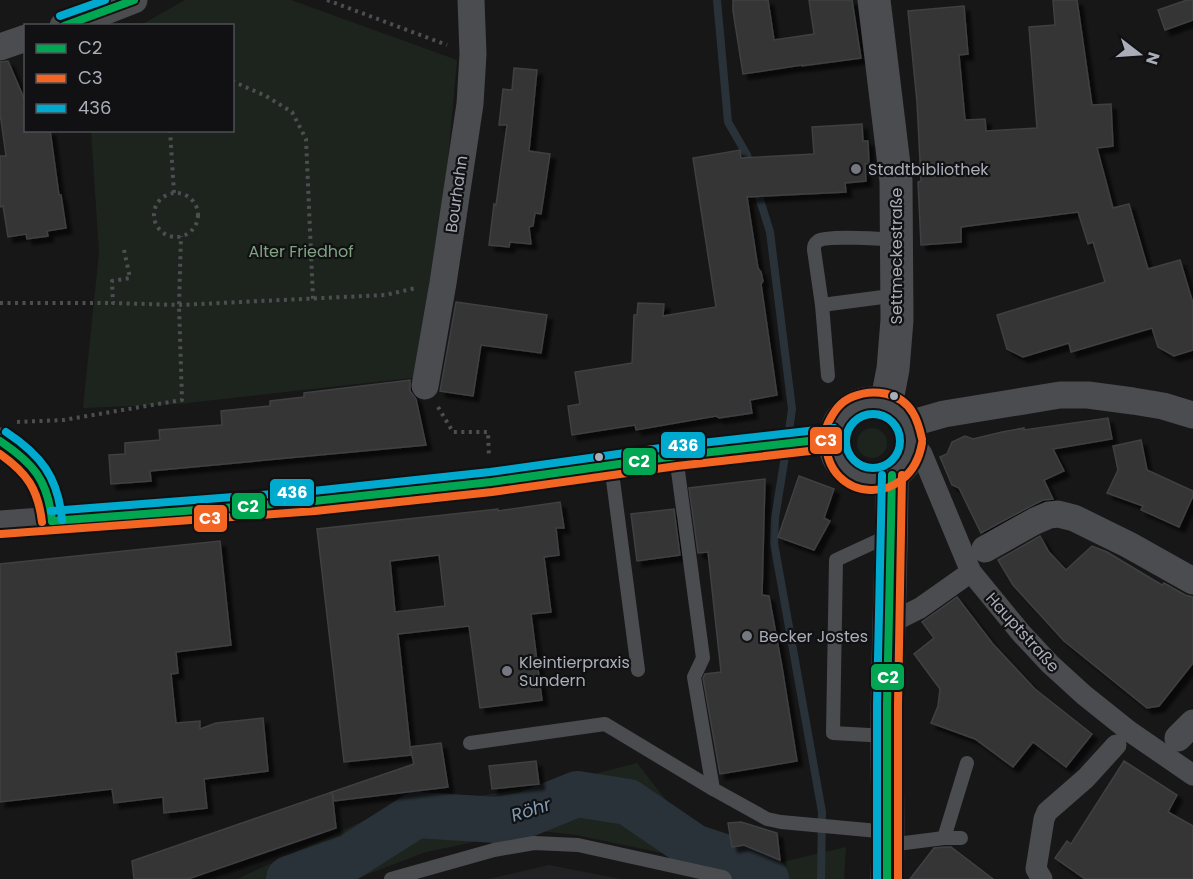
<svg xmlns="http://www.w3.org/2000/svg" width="1193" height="879" font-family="Poppins,sans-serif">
	<defs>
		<filter id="shadow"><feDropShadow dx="5.5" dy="5.5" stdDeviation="1.5" flood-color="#0009"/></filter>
	</defs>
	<rect width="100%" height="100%" fill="#171717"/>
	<!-- built -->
	<path fill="#212123" d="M549 865 621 879H488Z"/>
	<!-- green -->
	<g fill="#1d241e">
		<path d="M185 0H291L457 60 438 272 420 377 179 404 83 408 99 253 91 131 232 130V26L141 25Z"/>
		<circle cx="872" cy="443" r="15"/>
		<path d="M637 763 694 836 730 851 774 864 846 847 844 879H740L724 866 576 835 532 830 426 852 355 879H237L385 811 560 783Z"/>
	</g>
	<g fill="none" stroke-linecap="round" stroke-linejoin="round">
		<!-- stream -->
		<g stroke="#2a3239" stroke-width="8">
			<path d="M717 0 728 122 747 155 750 167"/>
			<path d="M756 187 770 232 792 409 788 438"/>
			<path d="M786 450 775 518 774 543 822 812 821 879"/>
		</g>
		<!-- river -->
		<path stroke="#2a3239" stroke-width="46" d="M289 879 350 857 416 815 497 820 525 815 577 794 628 802 694 847 742 863 766 879"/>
	</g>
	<!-- building -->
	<g fill="#353536" stroke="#3f4043" stroke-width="1.5" fill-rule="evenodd" filter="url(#shadow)">
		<path d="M733 0H768L774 40 814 34 809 0H852L861 58 802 66V65L743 74 733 11Z"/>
		<path d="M1053 0H1077L1092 105 1111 104 1113 146 1097 148 1113 208 1129 204 1148 269 1180 260 1193 303V350L1174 356 1158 347 1152 328 1071 352 1069 343 1023 357 1007 349 997 315 1105 282 1093 242 1088 244 1078 212 961 227V242L921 245 918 182 921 181 917 102 908 11 964 6 968 54 959 55 965 120 985 119 986 131 1037 128 1029 27 1055 25Z"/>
		<path d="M1187 0H1193V20L1165 30 1158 10Z"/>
		<path d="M8 61 26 103V130H50L59 195H61L66 228 47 231 48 236 27 239 26 234 8 237 3 206 0 207V156H6L0 113V62Z"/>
		<path d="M514 68 537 70 529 151 550 154 541 214 535 213 533 226 529 227 531 244 510 242 509 247 489 245 494 204 496 205 507 125H499L503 89 512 90Z"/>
		<path d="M862 124 863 141H868L869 164H865L866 181 845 183 846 192 747 197 758 268 761 272 763 281 761 284 777 395 750 400 752 413 719 418 716 416 636 430 635 425 572 435 568 406 580 404 575 372 632 363 634 315H637L638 303 664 304 663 316 716 307 693 158 740 150 741 158 814 154 812 127Z"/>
		<path d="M456 302 547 315 541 353 481 345 473 396 440 391Z"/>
		<path d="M410 380V391L416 399 426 445 150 471 151 481 111 484 109 455 125 454V443L160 440 159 430 222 425 221 411 270 406V401L304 397V393Z"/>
		<path d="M1108 418 1112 439 1053 449 1064 471 1044 480 1053 499 1043 500 1029 507 981 533 959 488 952 485 940 457 947 454 952 442 965 436 973 439 1002 432 1024 428V430Z"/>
		<path d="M1141 440 1147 470 1193 491V496L1179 527 1141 510 1143 506 1107 493 1118 470 1113 446Z"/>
		<path d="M799 476 834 489 824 518 830 521 814 550 778 537Z"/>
		<path d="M765 479 762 595 769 596 782 667 797 761 720 774 703 678 705 674 721 672 708 552 698 553 689 488Z"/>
		<path d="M560 502 564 528H556L559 555 544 557 551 612 531 614 542 700 480 708 469 626 398 634 411 755 344 762 317 529 498 509V511ZM439 555 445 606 395 612 390 561Z"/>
		<path d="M674 509 680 555 637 561 631 514Z"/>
		<path d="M1040 536 1049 552 1066 570 1092 546 1107 552 1162 585 1164 583 1185 595 1193 597V663L1159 706 1147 708 1064 641 1013 585 998 560Z"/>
		<path d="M220 541 231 645 176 652 178 673 171 674 176 723 200 721V729L216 723 263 718 268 771 204 779 207 808 164 813 163 797 114 803 112 789 0 802V564Z"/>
		<path d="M957 597 993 644 1035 689 1092 734 1066 767 1033 742 1013 767 975 739 931 723 938 706 940 689 914 654 934 638 922 622Z"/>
		<path d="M441 743 448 787 334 801 332 792 414 764 410 747Z"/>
		<path d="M536 761 539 784 492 789 489 766Z"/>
		<path d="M1124 761 1177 795 1168 812 1193 826V879H1085L1055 858 1067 841 1071 844Z"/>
		<path d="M332 792 336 828 188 879H134L132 861Z"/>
		<path d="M741 822 777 833 780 860 744 845 732 847 728 823Z"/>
		<path d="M945 847H951L993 879H910L934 848Z"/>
	</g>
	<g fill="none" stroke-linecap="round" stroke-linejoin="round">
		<!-- path -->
		<g stroke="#4d4e52" stroke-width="4" stroke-dasharray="3 4.5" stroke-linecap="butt">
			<path d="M327 0 447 45"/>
			<path d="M232 81 266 96 292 112 306 139 313 299"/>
			<path d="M170 130 174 193"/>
			<circle cx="176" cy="215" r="22"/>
			<path d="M124 250 130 278 112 281 113 303 179 305 385 295 416 288"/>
			<path d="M0 303H113"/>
			<path d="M438 407 453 432H488L489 457"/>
			<path d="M17 422 64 420 182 400 179 305 181 236"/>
		</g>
		<!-- service -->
		<g stroke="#4b4c50" stroke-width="14">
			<path d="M822 305 898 295"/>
			<path d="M828 376 822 305 814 250C814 246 814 244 818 241 826 235 883 239 896 240"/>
			<path d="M676 456 703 658 694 677 713 789 767 819 781 822 889 832"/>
			<path d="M611 465 638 670"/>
			<path d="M887 736 833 733 836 560 890 535"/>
			<path d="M470 743 605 724 713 789"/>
			<path d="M944 838 967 763"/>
			<path d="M889 845 944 838H961"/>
			<path d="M391 879 494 850 534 843 578 845 723 877 725 879"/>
		</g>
		<!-- pedestrian -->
		<g stroke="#4b4c50" stroke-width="21">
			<path d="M912 441 922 454 971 572 1021 633 1050 664 1084 695 1129 731 1193 775"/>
			<path d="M890 623 920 608 971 572"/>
			<path d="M1042 879 1036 869 1044 819 1047 812 1086 778 1116 745"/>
		</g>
		<!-- minor -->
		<g stroke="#4b4c50" stroke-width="27">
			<path d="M63 26 106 11 134 0"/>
			<path d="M0 47 26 38"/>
			<path d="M425 386 443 283 470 104 473 54 471 0"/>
			<path d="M909 424 944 414 1060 395H1088L1133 401 1163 406 1193 415"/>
			<path d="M0 441C19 453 40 470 47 493 50 502 51 511 52 521"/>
			<path d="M0 524 314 501 491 482 676 456 835 438"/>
			<path d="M985 549 1035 521 1049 515 1058 514 1074 518 1129 545 1193 581"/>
			<path d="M1178 738 1193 723"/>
		</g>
		<!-- tertiary -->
		<g stroke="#4b4c50" stroke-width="33">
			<path d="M874 0 896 181 897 320 893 369 886 405"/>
			<circle cx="873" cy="441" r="38"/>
			<path d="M887 879C889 831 887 784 887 737 887 649 892 562 892 475"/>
		</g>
		<defs>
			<g id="bus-1">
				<path d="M64 26 134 0"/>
				<path d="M0 441C33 463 48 480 52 521"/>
				<path d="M52 521 314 501 491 482 676 456 835 438"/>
				<path d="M887 879V704L892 475"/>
			</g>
			<g id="bus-2">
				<path d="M922 439C920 430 918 421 913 413 901 392 873 388 852 397 840 402 834 411 828 423 825 429 825 434 826 441 826 503 911 509 922 443"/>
				<path d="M0 454C27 473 38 489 42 522"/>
				<path d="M1 534 315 511 492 492 677 466 836 448"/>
				<path d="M898 879V704L902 475"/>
			</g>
			<g id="bus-3">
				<path d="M60 16 105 0"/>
				<circle cx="873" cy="441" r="27"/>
				<path d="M6 432C41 455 58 477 62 520"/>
				<path d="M51 511 313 491 490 472 675 446 834 428"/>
				<path d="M877 879V704L882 475"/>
			</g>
		</defs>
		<!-- bus-1 casing -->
		<use href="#bus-1" stroke="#111113" stroke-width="12"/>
		<!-- bus-2 casing -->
		<use href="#bus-2" stroke="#111113" stroke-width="12"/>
		<!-- bus-3 casing -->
		<use href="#bus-3" stroke="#111113" stroke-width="12"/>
		<!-- bus-1 -->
		<use href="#bus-1" stroke="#00a651" stroke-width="8"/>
		<!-- bus-2 -->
		<use href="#bus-2" stroke="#f26522" stroke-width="8"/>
		<!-- bus-3 -->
		<use href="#bus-3" stroke="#00a9ce" stroke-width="8"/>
	</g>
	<!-- markers -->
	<g fill="#757880" stroke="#111113" stroke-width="2">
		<circle cx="856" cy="169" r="6"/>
		<circle cx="747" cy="636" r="6"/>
		<circle cx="507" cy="671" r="6"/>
	</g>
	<g fill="#a8adb8" stroke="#111113" stroke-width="2">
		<circle cx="894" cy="396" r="5"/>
		<circle cx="599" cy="457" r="5"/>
	</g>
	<g text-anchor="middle" stroke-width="4.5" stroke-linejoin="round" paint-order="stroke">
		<!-- poi labels -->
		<g font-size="16" fill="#a8adb8" stroke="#111113" text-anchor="start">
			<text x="868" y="175">Stadtbibliothek</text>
			<text x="759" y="642">Becker Jostes</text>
			<text x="519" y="668">Kleintierpraxis<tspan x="519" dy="18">Sundern</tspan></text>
		</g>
		<!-- street labels -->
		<g font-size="16" fill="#a8adb8" stroke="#111113">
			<text transform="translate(456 194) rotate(-82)" y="6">Bourhahn</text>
			<text transform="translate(896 256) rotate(-90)" y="6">Settmeckestraße</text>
			<text transform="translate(1023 632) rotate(48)" y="6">Hauptstraße</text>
		</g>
		<!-- park labels -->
		<g font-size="16" fill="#7fa381" stroke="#111113">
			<text x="301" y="257">Alter Friedhof</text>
		</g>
		<!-- water labels -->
		<g font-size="18" font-style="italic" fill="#7f9bb3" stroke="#111113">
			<text transform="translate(531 810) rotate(-18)" y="6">Röhr</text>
		</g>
	</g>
	<g stroke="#111113" stroke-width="2">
		<rect x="809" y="426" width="34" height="29" rx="6" fill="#f26522"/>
		<rect x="660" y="431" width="46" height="28" rx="6" fill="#00a9ce"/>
		<rect x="622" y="447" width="35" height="29" rx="6" fill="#00a651"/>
		<rect x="269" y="478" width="46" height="29" rx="6" fill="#00a9ce"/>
		<rect x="231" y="492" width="35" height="28" rx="6" fill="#00a651"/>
		<rect x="193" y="504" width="35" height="29" rx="6" fill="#f26522"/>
		<rect x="870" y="663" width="35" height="28" rx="6" fill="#00a651"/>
	</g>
	<g font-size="16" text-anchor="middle" font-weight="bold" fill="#fff">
		<text x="826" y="446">C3</text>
		<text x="683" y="451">436</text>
		<text x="639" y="467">C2</text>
		<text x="292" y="498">436</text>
		<text x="248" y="512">C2</text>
		<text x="210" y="524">C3</text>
		<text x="888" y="683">C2</text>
	</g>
	<!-- legend -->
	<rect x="24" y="24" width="210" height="108" fill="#111113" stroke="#4d4f55" stroke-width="1.5"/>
	<rect x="36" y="44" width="30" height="9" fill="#00a651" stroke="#4d4f55" stroke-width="1.5"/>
	<text x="78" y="54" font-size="18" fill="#a8adb8">C2</text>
	<rect x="36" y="74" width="30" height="9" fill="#f26522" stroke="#4d4f55" stroke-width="1.5"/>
	<text x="78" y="84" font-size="18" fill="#a8adb8">C3</text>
	<rect x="36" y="104" width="30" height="9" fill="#00a9ce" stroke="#4d4f55" stroke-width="1.5"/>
	<text x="78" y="114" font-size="18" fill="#a8adb8">436</text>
	<!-- north arrow -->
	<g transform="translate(1139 54) rotate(107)" stroke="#111113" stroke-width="4.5" paint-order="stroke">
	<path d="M0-4.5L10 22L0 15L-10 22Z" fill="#a8adb8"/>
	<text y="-9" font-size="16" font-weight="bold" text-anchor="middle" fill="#a8adb8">N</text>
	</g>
</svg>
